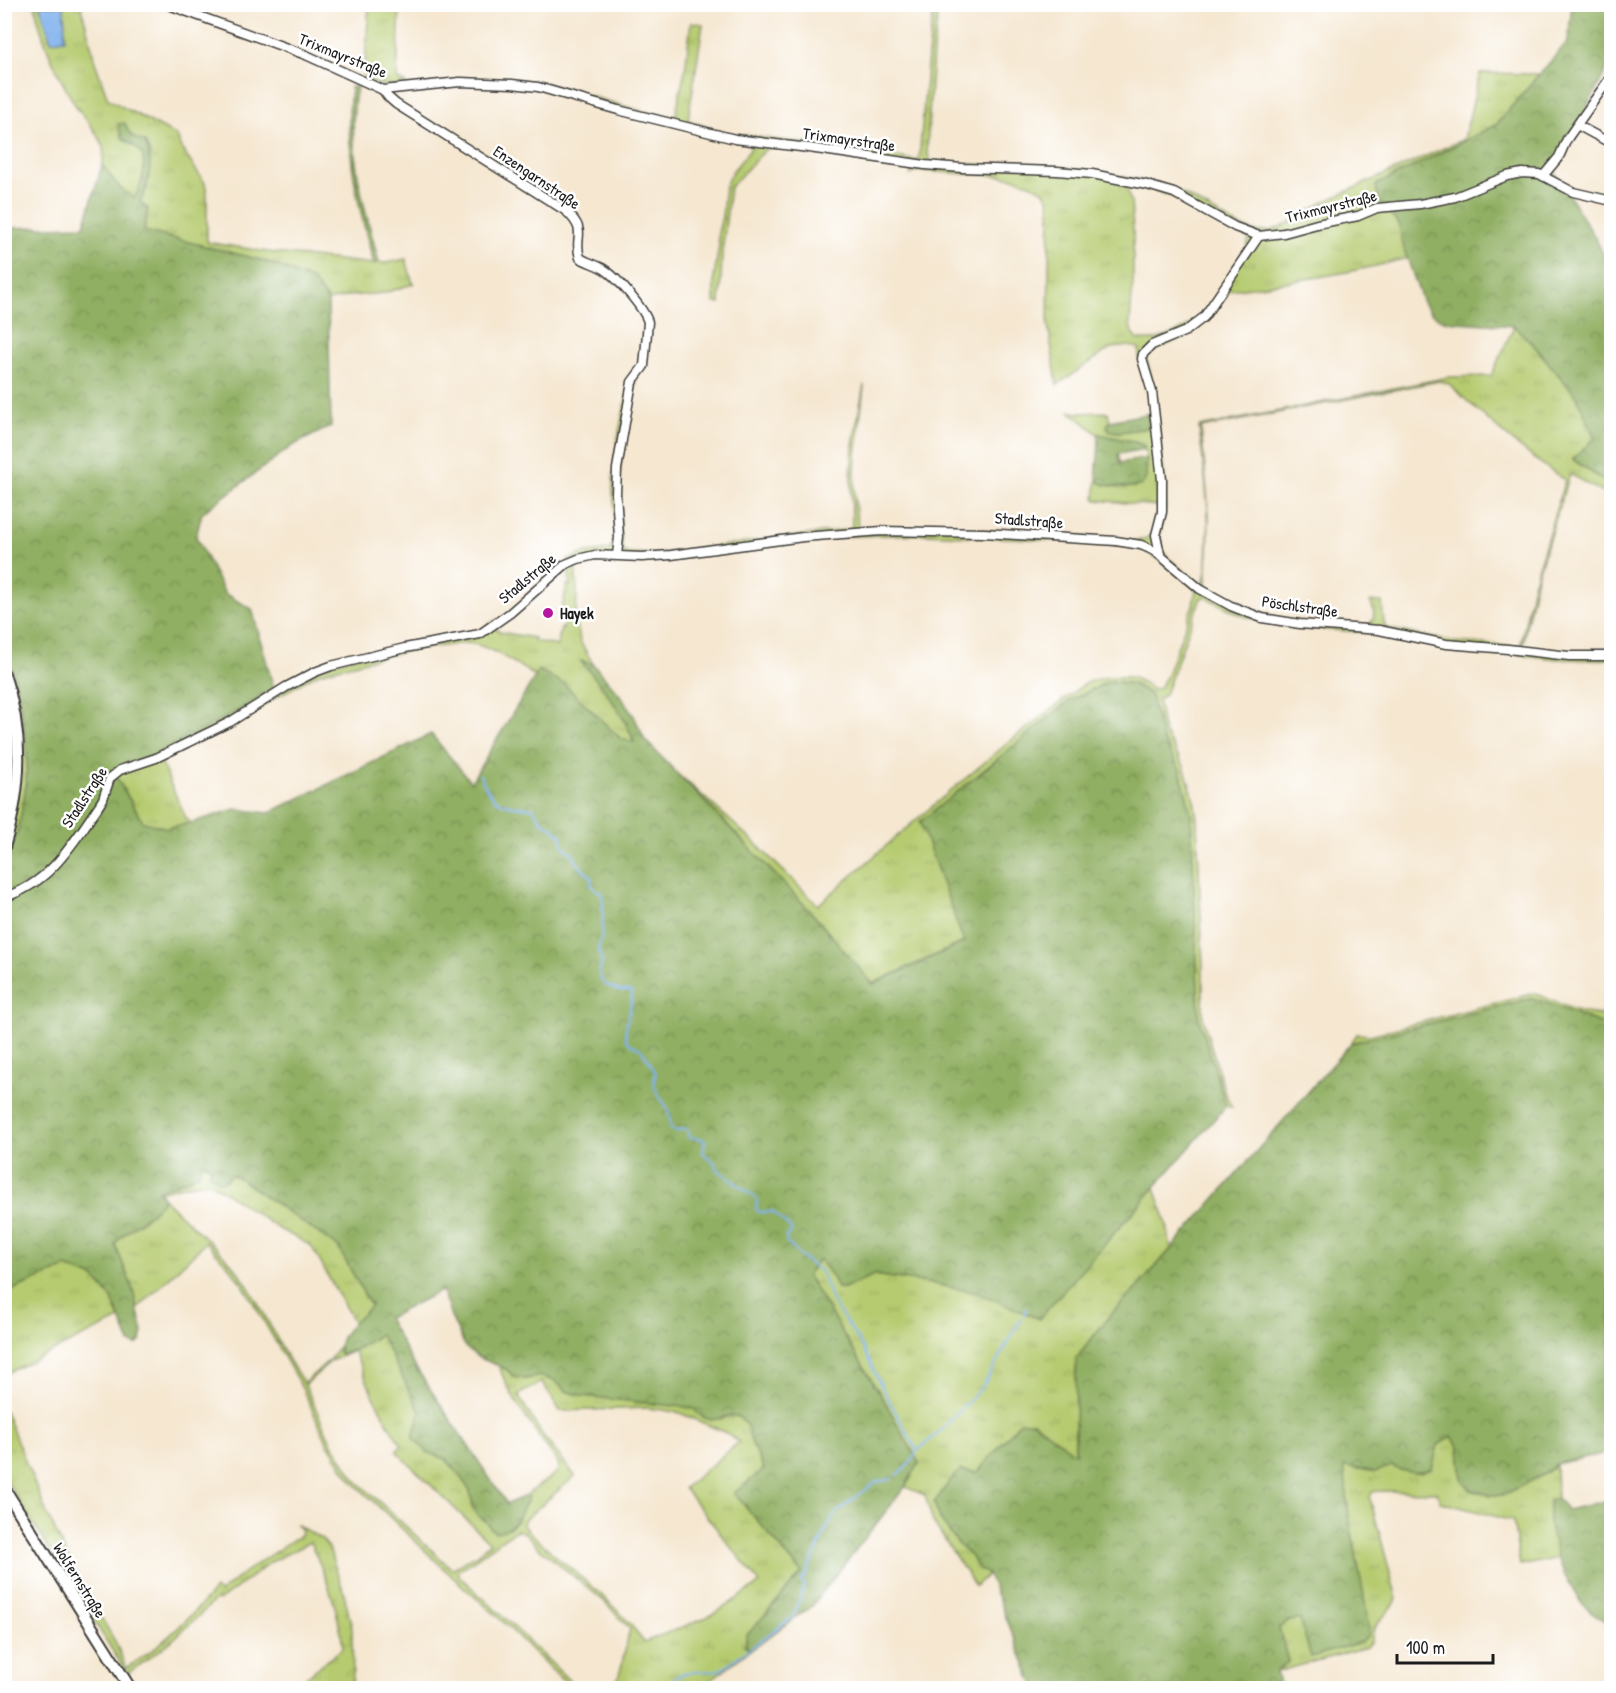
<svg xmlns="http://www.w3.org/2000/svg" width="1616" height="1693" font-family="'Patrick Hand',sans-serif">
	<defs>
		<pattern id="grass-tufts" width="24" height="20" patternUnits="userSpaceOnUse" patternTransform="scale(1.5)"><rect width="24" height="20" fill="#b6cb6f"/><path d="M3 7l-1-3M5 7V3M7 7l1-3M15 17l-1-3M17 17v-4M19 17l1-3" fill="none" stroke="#9cae60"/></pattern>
		<pattern id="forest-crowns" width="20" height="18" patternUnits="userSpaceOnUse" patternTransform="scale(1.5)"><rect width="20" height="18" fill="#90af62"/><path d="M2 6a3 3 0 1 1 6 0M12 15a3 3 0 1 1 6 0" fill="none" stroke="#758e50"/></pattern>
		<pattern id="water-ripples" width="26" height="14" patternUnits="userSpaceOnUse" patternTransform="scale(1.5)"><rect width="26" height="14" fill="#83b3ee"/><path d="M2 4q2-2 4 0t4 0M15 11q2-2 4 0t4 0" fill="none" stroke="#7199cc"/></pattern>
	</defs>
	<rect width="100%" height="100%" fill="#fff"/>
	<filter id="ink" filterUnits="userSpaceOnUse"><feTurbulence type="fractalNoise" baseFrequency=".0167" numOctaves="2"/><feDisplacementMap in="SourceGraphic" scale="12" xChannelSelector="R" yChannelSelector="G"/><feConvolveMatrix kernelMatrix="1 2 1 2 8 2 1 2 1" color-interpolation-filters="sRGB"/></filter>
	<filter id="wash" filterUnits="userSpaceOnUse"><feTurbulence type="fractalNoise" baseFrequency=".008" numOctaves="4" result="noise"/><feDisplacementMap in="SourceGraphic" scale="24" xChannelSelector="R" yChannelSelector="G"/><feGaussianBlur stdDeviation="1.35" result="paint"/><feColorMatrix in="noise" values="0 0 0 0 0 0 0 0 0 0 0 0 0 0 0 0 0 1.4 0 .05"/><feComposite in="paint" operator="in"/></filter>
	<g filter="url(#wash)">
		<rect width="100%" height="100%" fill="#f5e7d0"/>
		<!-- grass -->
		<g fill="url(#grass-tufts)" stroke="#697446" stroke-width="1.5" fill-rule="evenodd">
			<path d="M35 5H81L95 62 108 99 177 136 181 148 205 183 207 194V242L268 252 374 264 379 262 385 263 406 259 413 284 384 293 349 296 328 301 312 280 265 261 143 231 140 203 147 187 150 153 145 142 132 138 127 131 122 138C129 142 137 146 141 153 148 165 141 187 135 199L120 188 102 165C104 158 105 150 101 142 96 130 85 119 77 108 59 79 40 38 35 5Z"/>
			<path d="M369 5H400L397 79 407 84 386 87 364 78Z"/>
			<path d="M934 5H939L933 50 927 149 929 158 931 161 957 164 1046 167 1086 170 1141 180 1183 194 1233 223 1247 229 1256 232 1269 231 1282 227 1326 201 1464 139 1480 73 1539 74 1496 125 1376 185 1379 201 1399 224 1408 258C1349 274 1289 282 1229 290 1220 302 1212 317 1200 327 1185 338 1166 345 1149 353L1146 357 1155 394 1165 483V507L1160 533 1161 545 1163 551 1169 559 1203 586C1215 535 1205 479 1199 427L1449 377 1491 376 1514 326 1532 343 1577 396 1595 438 1573 460 1611 486V498L1570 474 1537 576 1522 647 1563 653H1611V659L1588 660 1558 659 1438 645 1376 633 1290 627 1265 622 1241 615 1204 596 1200 600 1170 681 1165 694 1158 701 1164 732 1184 766 1194 799 1197 819 1203 968V1018L1225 1093 1232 1107 1226 1106 1199 1019 1191 814 1180 770 1163 740 1150 694 1133 684 1110 681 1069 701 920 822 964 942 872 984 810 911 683 778 753 841 818 905 917 819 1009 742 1087 682 1107 677H1132L1146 684 1153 690 1160 687 1167 675 1193 605 1196 590 1159 559 1144 550 1127 546 1070 541 926 534 848 536 801 540 688 557 658 559H593L583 560 575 565 577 590 576 616 580 641 593 664 582 662C604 688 621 710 635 742L621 739 564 684 539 670 535 676C517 665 486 643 465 643L416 649 373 659 319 673 276 697 244 719 216 734 165 758 162 761V765L186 818 191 823 167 828 143 822 115 775 229 716 274 689 316 669 331 663 418 642 463 636 480 630 496 620 495 627 500 632 534 638V641L557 646 561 628 563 629 565 618 560 617 567 585 570 586 568 560 582 554 609 550C622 533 613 507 613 487 613 450 624 410 632 374L636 383 624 442 618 482 622 546 623 550 626 553 657 554 852 529 851 475 853 444 864 385C860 428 848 486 859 528L963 529 1136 541C1155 540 1157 523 1159 508L1157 506 1096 500 1095 498 1097 478C1105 489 1129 489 1142 485 1148 472 1148 459 1144 446L1135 442 1098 434 1069 411 1078 413 1108 412 1110 421 1107 426 1110 431 1119 432 1148 428C1150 422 1150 419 1146 414L1152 413 1150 394 1139 357V348L1129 346 1111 348 1057 385 1048 324 1050 210 1049 200 1043 190 1019 179 1003 176 921 171 914 172 911 175V169L882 162 776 147 766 149 730 187 722 254 720 303H714V277L719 245 718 233 722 217 725 186 732 172 750 150V139L731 136 678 121 623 108 551 86 501 81V79L545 83 642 111 675 117 685 70 691 22 703 24 688 120 721 132 862 151 919 161 928 55ZM1128 185 1152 189 1187 203 1249 238C1247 252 1237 264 1230 275 1212 303 1200 324 1168 336 1157 340 1147 342 1136 339L1132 333 1130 324 1133 280V229L1131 202 1127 189ZM1439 381 1448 383C1485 418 1522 452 1565 480L1533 585 1520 647 1454 642 1386 628 1384 623 1382 602H1370C1374 609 1376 617 1370 624L1366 626C1311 626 1252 621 1206 588L1209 515 1201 428Z"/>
			<path d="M5 647C12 662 15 680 18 696 22 716 26 736 27 756 28 794 18 834 5 869V824L10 797 13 744 5 695Z"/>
			<path d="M1535 993C1560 1004 1584 1017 1611 1015V1019L1600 1023 1533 998 1351 1043 1357 1034 1370 1035Z"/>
			<path d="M202 1163 207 1164 211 1168 209 1175 219 1181 230 1175 236 1176 338 1247 371 1307 354 1323 313 1249 310 1245 279 1229 210 1182 185 1185 159 1192 158 1190 191 1178Z"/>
			<path d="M1155 1187 1167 1225 1171 1249 1137 1288 1110 1315 1076 1359 1075 1454 1034 1422H1020L977 1473 961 1470 953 1477 934 1503 941 1521 959 1545 971 1557 979 1569 988 1574 975 1586 933 1522 925 1495 905 1487 919 1463 807 1275 819 1258 832 1277 837 1288H844L874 1275 930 1283 978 1293 1039 1318Z"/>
			<path d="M164 1198C188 1225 218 1245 240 1274 264 1308 279 1349 304 1383L330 1359 338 1347 339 1352 343 1355C356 1347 369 1344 380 1334L420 1411 427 1452 446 1459 456 1471 470 1490 473 1507 478 1516 487 1522 491 1529 510 1528 517 1520 529 1497 525 1496 557 1472 559 1466 557 1461C537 1434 509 1397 499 1366L506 1369 515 1377 525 1379 540 1376 555 1381 566 1391 583 1396 693 1408 721 1419C732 1413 744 1415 749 1428 750 1431 749 1435 750 1438 754 1449 759 1459 764 1470L734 1493 802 1573 747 1635 745 1646 750 1650 700 1688H615L621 1668 630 1629 605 1602 539 1548 525 1533 517 1530C502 1538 490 1549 476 1559 471 1563 465 1566 459 1570V1576L509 1622 577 1688H570L497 1616 460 1584 353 1482 344 1470 328 1444 303 1390 246 1290 231 1269 206 1242 137 1309 132 1287 115 1244C127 1227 153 1218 164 1198ZM354 1351C368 1383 381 1417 402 1445L396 1451 490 1543 479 1553 452 1569 355 1479 331 1442 305 1385 331 1361ZM542 1382 560 1411 647 1408 663 1410 680 1413 724 1432 739 1442 684 1488 760 1583 720 1610 703 1619 644 1642C612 1595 562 1567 523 1525L524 1520 575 1476 541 1433 518 1395Z"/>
			<path d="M66 1267 95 1278 112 1299 120 1319 5 1374V1293Z"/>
			<path d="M4 1409 48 1516 78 1578 116 1643 126 1668C160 1648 189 1619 215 1589L219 1593 246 1571 300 1535 301 1530 295 1524 322 1539 329 1548 344 1593 352 1629 353 1680 346 1688H292L343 1648C339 1610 326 1576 310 1542L271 1562 219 1601 217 1599 168 1644 127 1674 5 1478Z"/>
			<path d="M1452 1436 1459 1447 1462 1480 1471 1490 1489 1495H1504L1546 1473 1556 1465 1557 1498 1549 1500V1522L1558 1558 1520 1566 1513 1521 1440 1502 1437 1492 1379 1491 1372 1492 1370 1498 1397 1599C1390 1616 1371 1621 1372 1641L1367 1647 1276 1672 1288 1662 1279 1628 1287 1621 1300 1620 1368 1632 1364 1596 1349 1518 1344 1465 1357 1469 1392 1466 1400 1470 1423 1473 1435 1454 1438 1445Z"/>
		</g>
		<!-- forest -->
		<g fill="url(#forest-crowns)" stroke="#56663f" stroke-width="1.5">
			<path d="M1572 5H1611V61L1554 171 1595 237 1611 270 1612 309 1609 312 1612 315 1611 486 1573 459 1595 438 1577 397 1532 343 1514 326 1445 321 1432 314 1423 303 1404 249 1399 224 1379 201 1376 185 1496 125 1568 41Z"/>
			<path d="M351 87H357C345 142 364 209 379 262L374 264C358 205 344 148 351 87Z"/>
			<path d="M125 123C129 136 133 138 145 142 154 163 149 182 140 202L148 209 144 231 265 261 312 280 328 301 331 426 292 446 202 513 196 537 225 594 252 609 274 689 229 716 115 775 143 822 167 828 191 823 235 809 269 813 431 734 471 782 539 670 564 684 621 739 634 742C623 711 602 686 581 661L593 664 620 695 634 716 645 740 810 911 873 984 964 942 920 822 1069 701 1110 681 1133 684 1150 694 1163 740 1180 770 1191 814 1199 1019 1226 1106 1039 1319 978 1293 930 1283 874 1275 844 1288H837L832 1277 819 1259 807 1275 884 1400 919 1463 905 1487 812 1606 750 1650 745 1646 747 1635 802 1573 734 1493 764 1469C759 1459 754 1449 750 1438 748 1431 749 1427 743 1421 728 1404 714 1435 693 1408L583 1396 566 1391 555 1381 540 1376 525 1379 514 1377 506 1369 480 1358 466 1348 452 1319 442 1290 388 1318 412 1362 507 1504 525 1496 529 1497C520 1513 517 1529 496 1532L491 1529 487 1522 478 1516 473 1507 470 1490 456 1471 446 1459 427 1452 413 1437 420 1411 380 1334C371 1341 352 1353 340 1354 334 1336 359 1318 371 1306L338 1247 236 1176 230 1175 225 1181H219L209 1175 211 1168 207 1164 202 1163 199 1173 191 1178 158 1190 164 1198C153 1218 127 1226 115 1244L132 1287 143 1332 141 1341 136 1345 130 1343 112 1299 95 1278 66 1267 5 1293 4 869C18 834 28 794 27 756 26 736 22 716 18 696 15 680 12 662 4 647L5 228 84 226 102 165 120 188 135 198C142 185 149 161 138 149 134 145 126 142 123 138 120 134 119 128 118 124Z"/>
			<path d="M1146 414C1150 419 1150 423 1148 428L1119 432 1110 431 1107 426 1110 421Z"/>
			<path d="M1098 434 1135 442 1144 446 1145 449 1118 454 1120 463 1147 458 1146 478 1142 485C1133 488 1123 487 1113 486 1107 485 1099 485 1097 478 1095 469 1101 447 1098 434Z"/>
			<path d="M1533 998 1600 1023 1611 1019V1452L1556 1464 1546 1473 1504 1495H1489L1471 1490 1462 1480 1459 1447 1452 1436 1438 1445 1432 1469C1418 1475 1406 1473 1392 1466L1375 1472 1344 1466 1349 1518 1364 1596 1369 1632 1368 1636 1361 1642 1311 1657 1300 1620 1287 1621 1279 1628 1288 1662 1276 1672 1280 1688H1035L988 1574 979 1569 971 1557 959 1545 941 1521 934 1503 953 1477 961 1470 977 1473 1020 1422H1033L1075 1453 1076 1359 1110 1315 1137 1288 1351 1043Z"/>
			<path d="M1557 1498 1567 1510 1610 1500 1612 1505 1611 1626 1584 1606 1566 1578 1558 1558 1549 1523V1500Z"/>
		</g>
		<!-- water -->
		<path fill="url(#water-ripples)" stroke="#506885" stroke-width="1.5" d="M40 5H64L65 39 51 41Z"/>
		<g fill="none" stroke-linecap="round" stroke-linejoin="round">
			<!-- stream -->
			<g stroke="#83b3ee" stroke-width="2">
				<path d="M480 775C483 782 487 790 492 796 500 806 521 807 533 808L541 821 552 827 561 835 564 847 573 854 577 863 592 878 591 885 602 894 603 905 602 936 598 948 602 962 599 972 601 979 604 984 619 991H629L632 993C633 1007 624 1022 626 1037 627 1045 635 1045 640 1049 647 1056 652 1066 656 1074 649 1088 663 1098 668 1110 671 1117 669 1123 671 1129L675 1131 687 1129 688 1132V1137L701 1139 705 1141 703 1153 715 1163 718 1170 756 1198 757 1203 756 1209 759 1212H773L791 1229V1232L786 1237 787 1243 806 1261 821 1271 832 1301 862 1346 885 1393 917 1451C913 1462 906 1469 896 1475"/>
				<path d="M1024 1315 1026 1309"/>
				<path d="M918 1450 943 1429 983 1386 1021 1319"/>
				<path d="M674 1678 685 1673 720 1670 793 1617 804 1587 801 1580 805 1576 827 1527 837 1512 876 1482 892 1479"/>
				<path d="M659 1688 670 1680"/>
			</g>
		</g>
	</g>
	<g filter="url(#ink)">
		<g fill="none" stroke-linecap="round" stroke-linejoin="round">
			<defs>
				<g id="minor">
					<path d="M166 4 306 55 383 90 460 82 512 84 538 87 618 110 735 139 809 148 925 165 962 168 1057 171 1092 174 1147 185 1174 193 1235 227 1259 236 1284 233 1317 224 1358 216 1377 208 1420 204 1455 197 1507 176 1522 173 1539 174 1573 192 1612 201"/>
					<path d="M383 90 388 97 396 104 566 211C589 233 573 235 580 258 587 262 594 264 602 268 614 274 644 308 648 322L644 366 632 382 617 469 616 494 619 537 617 555"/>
					<path d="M1577 125 1612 144"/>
					<path d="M1543 176 1559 157 1567 139 1612 75"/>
					<path d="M1160 554 1156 535 1162 512V480L1152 392 1142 359 1143 354 1152 345 1186 331 1204 317 1259 236"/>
					<path d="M4 897C50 884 73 843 98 807L103 799 110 778 120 770 156 758 230 722 286 687 315 672 331 666 405 648 480 634 510 613 566 564 578 559 595 555 642 557 671 555 803 537 882 531 984 533 1116 541 1141 545 1155 551 1200 589 1231 606 1262 618 1300 624 1379 630 1446 644 1508 649 1569 656H1612"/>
				</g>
				<g id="major">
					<path d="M4 674C24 733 22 787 4 847"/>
					<path d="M4 1488 130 1688"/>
				</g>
			</defs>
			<!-- minor casing -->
			<use href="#minor" stroke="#3d3a37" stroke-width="11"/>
			<!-- major casing -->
			<use href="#major" stroke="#3d3a37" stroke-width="14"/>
			<!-- minor -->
			<use href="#minor" stroke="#fff" stroke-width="8"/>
			<!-- major -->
			<use href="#major" stroke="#fff" stroke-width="10"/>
		</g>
	</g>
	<!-- markers -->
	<circle fill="#b5179e" stroke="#fff" stroke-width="2" cx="548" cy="613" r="6"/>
	<g text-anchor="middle" stroke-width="5" stroke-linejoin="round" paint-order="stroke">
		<!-- street labels -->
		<g font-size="16" fill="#1c1c1c" stroke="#fff">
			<text transform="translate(343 55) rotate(22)" y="6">Trixmayrstraße</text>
			<text transform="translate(849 139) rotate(8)" y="6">Trixmayrstraße</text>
			<text transform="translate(537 177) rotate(34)" y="6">Enzengarnstraße</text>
			<text transform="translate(1331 206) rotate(-14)" y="6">Trixmayrstraße</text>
			<text transform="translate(1029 520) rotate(4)" y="6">Stadlstraße</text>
			<text transform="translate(527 578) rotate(-40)" y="6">Stadlstraße</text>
			<text transform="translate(1300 606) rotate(8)" y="6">Pöschlstraße</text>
			<text transform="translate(84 797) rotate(-57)" y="6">Stadlstraße</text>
			<text transform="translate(80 1580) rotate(58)" y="6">Wolfernstraße</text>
		</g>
		<!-- poi labels -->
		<g font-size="16" font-weight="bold" fill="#1c1c1c" stroke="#fff" text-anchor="start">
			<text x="560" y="619">Hayek</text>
		</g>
	</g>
	<!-- margin -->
	<rect width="1616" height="1693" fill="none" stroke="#fff" stroke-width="24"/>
	<!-- scale -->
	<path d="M1397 1654v9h96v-9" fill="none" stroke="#1c1c1c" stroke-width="3"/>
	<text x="1406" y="1654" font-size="18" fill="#1c1c1c" stroke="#ffffff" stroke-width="4.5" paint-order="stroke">100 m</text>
</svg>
